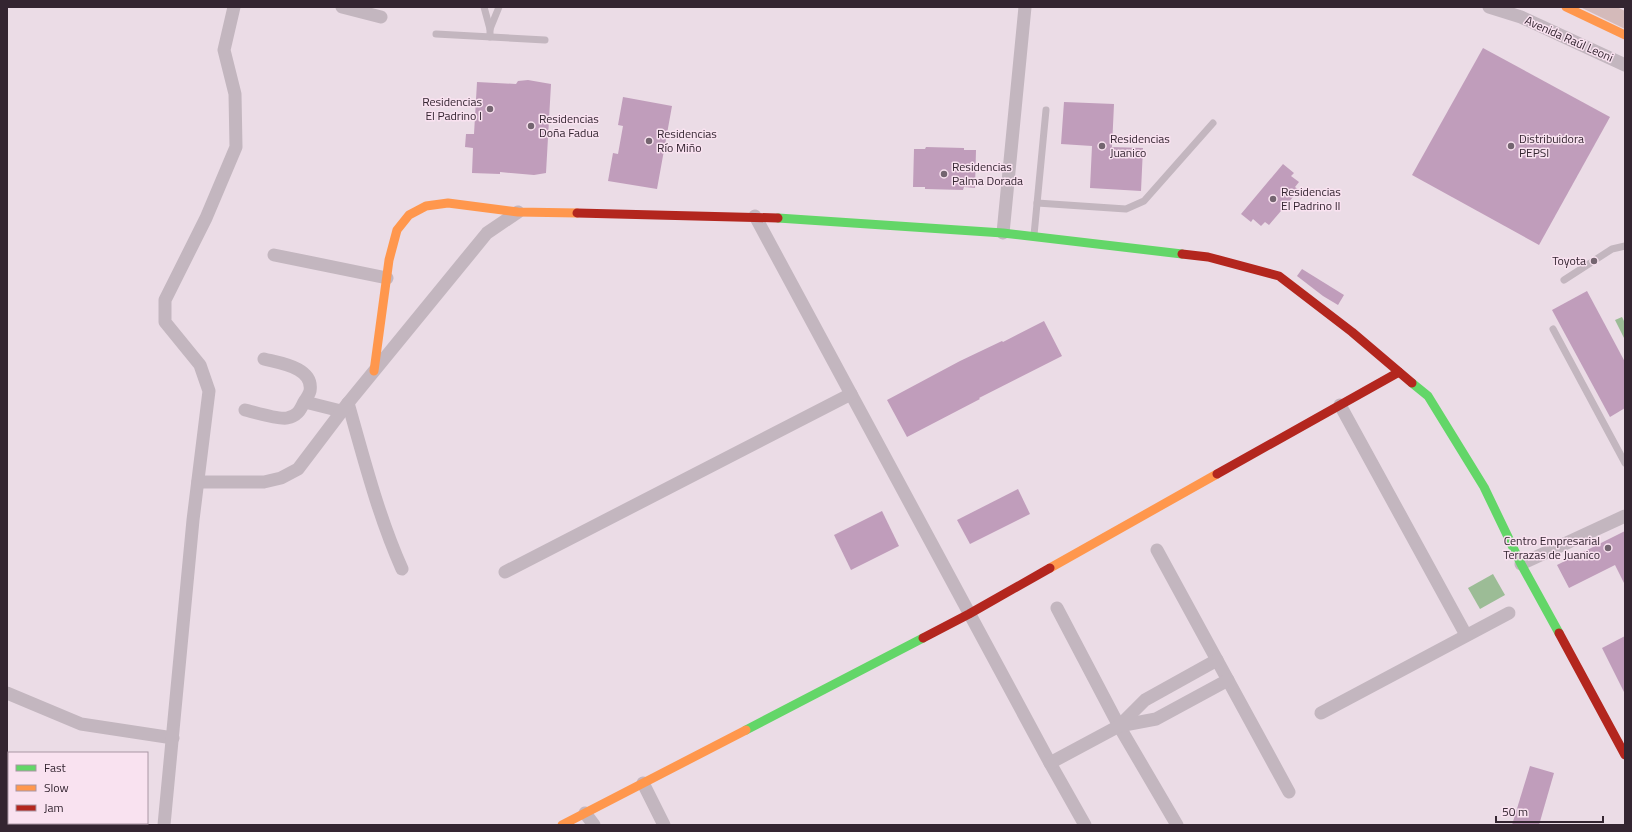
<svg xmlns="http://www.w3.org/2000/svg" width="1632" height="832" font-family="'Titillium Web',sans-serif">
	<rect width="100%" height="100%" fill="#ebdce6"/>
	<!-- green -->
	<path fill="#d4baba" d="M1580 7H1617L1625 11V29Z"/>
	<!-- water -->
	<g fill="#9cbc96">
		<path d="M1622 317 1624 321H1625V340L1615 320Z"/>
		<path d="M1493 574 1505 595 1480 609 1468 588Z"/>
	</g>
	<!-- building -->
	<g fill="#c09dbb">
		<path d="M1483 48 1610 117 1539 245 1412 175Z"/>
		<path d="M528 80 551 84 546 173 534 175 500 172V174L472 173 473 148 465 147 466 134H474L477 82 516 84 518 81Z"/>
		<path d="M623 97 672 106 657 189 608 181 613 153 618 154 623 126 618 125Z"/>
		<path d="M1064 102 1114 104 1112 147 1143 148 1141 191 1090 188 1092 146 1061 144Z"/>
		<path d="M926 147 964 148V150H976L975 188 964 187 963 190 925 189V187H913L914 149H925Z"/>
		<path d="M1283 164 1294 173 1291 176 1299 182 1295 187 1299 190 1269 225 1265 222 1261 226 1253 219 1251 222 1241 214Z"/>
		<path d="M1302 269 1344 295 1338 305 1323 296 1297 276Z"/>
		<path d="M1587 291 1625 362V408L1610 417 1552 310Z"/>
		<path d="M1044 321 1062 356 979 398 980 399 907 437 887 400 960 361 1002 341 1003 342Z"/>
		<path d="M1018 489 1030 514 970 544 957 520Z"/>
		<path d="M882 511 899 546 851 570 834 535Z"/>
		<path d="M1625 531V585L1615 565 1569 588 1557 565Z"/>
		<path d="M1625 636V694L1602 648Z"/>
		<path d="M1530 766 1554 773 1539 825H1512Z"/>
	</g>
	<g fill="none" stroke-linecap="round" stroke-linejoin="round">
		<!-- lane -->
		<g stroke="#c3b6bf" stroke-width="7">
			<path d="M484 7 490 29"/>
			<path d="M436 34 545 40"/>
			<path d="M490 37V29L499 7"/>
			<path d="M1037 203 1126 209 1144 201 1213 123"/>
			<path d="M1034 235 1046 110"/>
			<path d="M1564 280 1612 249 1625 246"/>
			<path d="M1553 329 1625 463"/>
		</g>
		<!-- street -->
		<g stroke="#c3b6bf" stroke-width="13">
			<path d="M342 7 381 17"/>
			<path d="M1489 7 1521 17 1625 65"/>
			<path d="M755 216 1050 763 1085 825"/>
			<path d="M1003 233 1025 7"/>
			<path d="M274 255 387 278"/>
			<path d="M305 402 341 411"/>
			<path d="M348 403C364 459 378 515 402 569"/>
			<path d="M1340 405 1466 635"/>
			<path d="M245 410C254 412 279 420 287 418 297 416 300 411 304 402 306 399 309 395 310 391 314 367 279 363 264 359"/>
			<path d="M198 482H264L281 478 298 469 348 403 487 233 518 212"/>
			<path d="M1157 550 1289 792"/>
			<path d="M1521 564 1625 516"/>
			<path d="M505 572 851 394"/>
			<path d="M1057 608 1119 726 1177 825"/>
			<path d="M7 693 81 724 173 738"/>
			<path d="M1321 713 1509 613"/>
			<path d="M1119 726 1156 719 1228 680"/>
			<path d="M1050 763 1119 726 1145 700 1217 660"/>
			<path d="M643 783 664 825"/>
			<path d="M585 813 594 825"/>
			<path d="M164 825 193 520 209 391 200 365 165 322V300L206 218 236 147 235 94 224 50 234 7"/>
		</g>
		<!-- fast -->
		<g stroke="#63d668" stroke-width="9">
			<path d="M778 218 1003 233 1182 254"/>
			<path d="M1412 383 1428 396 1484 487 1521 564 1559 633"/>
			<path d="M746 730 923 638"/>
		</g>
		<!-- slow -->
		<g stroke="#ff974d" stroke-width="9">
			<path d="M1566 7 1625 35"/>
			<path d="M374 371 389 260 397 230 409 215 426 206 448 203 518 212 577 213"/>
			<path d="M1050 568 1217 474"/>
			<path d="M562 825 746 730"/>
		</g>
		<!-- jam -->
		<g stroke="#b3261e" stroke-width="9">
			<path d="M577 213 778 218"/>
			<path d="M1182 254 1208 257 1279 276 1352 332 1412 383"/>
			<path d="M1217 474 1399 372"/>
			<path d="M1559 633 1625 755"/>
			<path d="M923 638 969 614 1050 568"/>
		</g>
	</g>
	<!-- markers -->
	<g fill="#746570" stroke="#f9e2f0" stroke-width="1.5">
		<circle cx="490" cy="109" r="4"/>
		<circle cx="531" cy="126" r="4"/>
		<circle cx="649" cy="141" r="4"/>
		<circle cx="1102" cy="146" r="4"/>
		<circle cx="1511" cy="146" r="4"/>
		<circle cx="944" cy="174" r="4"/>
		<circle cx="1273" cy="199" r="4"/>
		<circle cx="1594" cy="261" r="4"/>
		<circle cx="1608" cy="548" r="4"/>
	</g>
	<g text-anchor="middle" stroke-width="3" stroke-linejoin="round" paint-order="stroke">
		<!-- street labels -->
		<g font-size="12" fill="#342531" stroke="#f9e2f0">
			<text transform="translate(1569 39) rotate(24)" y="4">Avenida Raúl Leoni</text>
		</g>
		<!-- poi labels -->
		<g font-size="12" fill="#342531" stroke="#f9e2f0" text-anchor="start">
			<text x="482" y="106" text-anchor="end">Residencias<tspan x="482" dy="14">El Padrino I</tspan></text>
			<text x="539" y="123">Residencias<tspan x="539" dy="14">Doña Fadua</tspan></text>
			<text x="657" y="138">Residencias<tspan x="657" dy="14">Río Miño</tspan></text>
			<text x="1110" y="143">Residencias<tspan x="1110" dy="14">Juanico</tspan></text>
			<text x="1519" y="143">Distribuidora<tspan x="1519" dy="14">PEPSI</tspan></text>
			<text x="952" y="171">Residencias<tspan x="952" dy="14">Palma Dorada</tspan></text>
			<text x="1281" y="196">Residencias<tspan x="1281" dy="14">El Padrino II</tspan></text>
			<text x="1586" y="265" text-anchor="end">Toyota</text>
			<text x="1600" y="545" text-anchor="end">Centro Empresarial<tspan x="1600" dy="14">Terrazas de Juanico</tspan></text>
		</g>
	</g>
	<!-- border -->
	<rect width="1632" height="832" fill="none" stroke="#342531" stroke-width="16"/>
	<!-- legend -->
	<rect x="8" y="752" width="140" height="72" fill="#f9e2f0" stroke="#aa96a4"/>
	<rect x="16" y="765" width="20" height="6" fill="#63d668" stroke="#aa96a4"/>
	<text x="44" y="772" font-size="12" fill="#342531">Fast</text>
	<rect x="16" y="785" width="20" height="6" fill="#ff974d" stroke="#aa96a4"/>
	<text x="44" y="792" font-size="12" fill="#342531">Slow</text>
	<rect x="16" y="805" width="20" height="6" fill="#b3261e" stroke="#aa96a4"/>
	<text x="44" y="812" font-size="12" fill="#342531">Jam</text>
	<!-- scale -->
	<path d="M1496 816v6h107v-6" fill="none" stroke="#342531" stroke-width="2"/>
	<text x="1502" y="816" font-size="12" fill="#342531" stroke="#f9e2f0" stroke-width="3" paint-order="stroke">50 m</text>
</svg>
